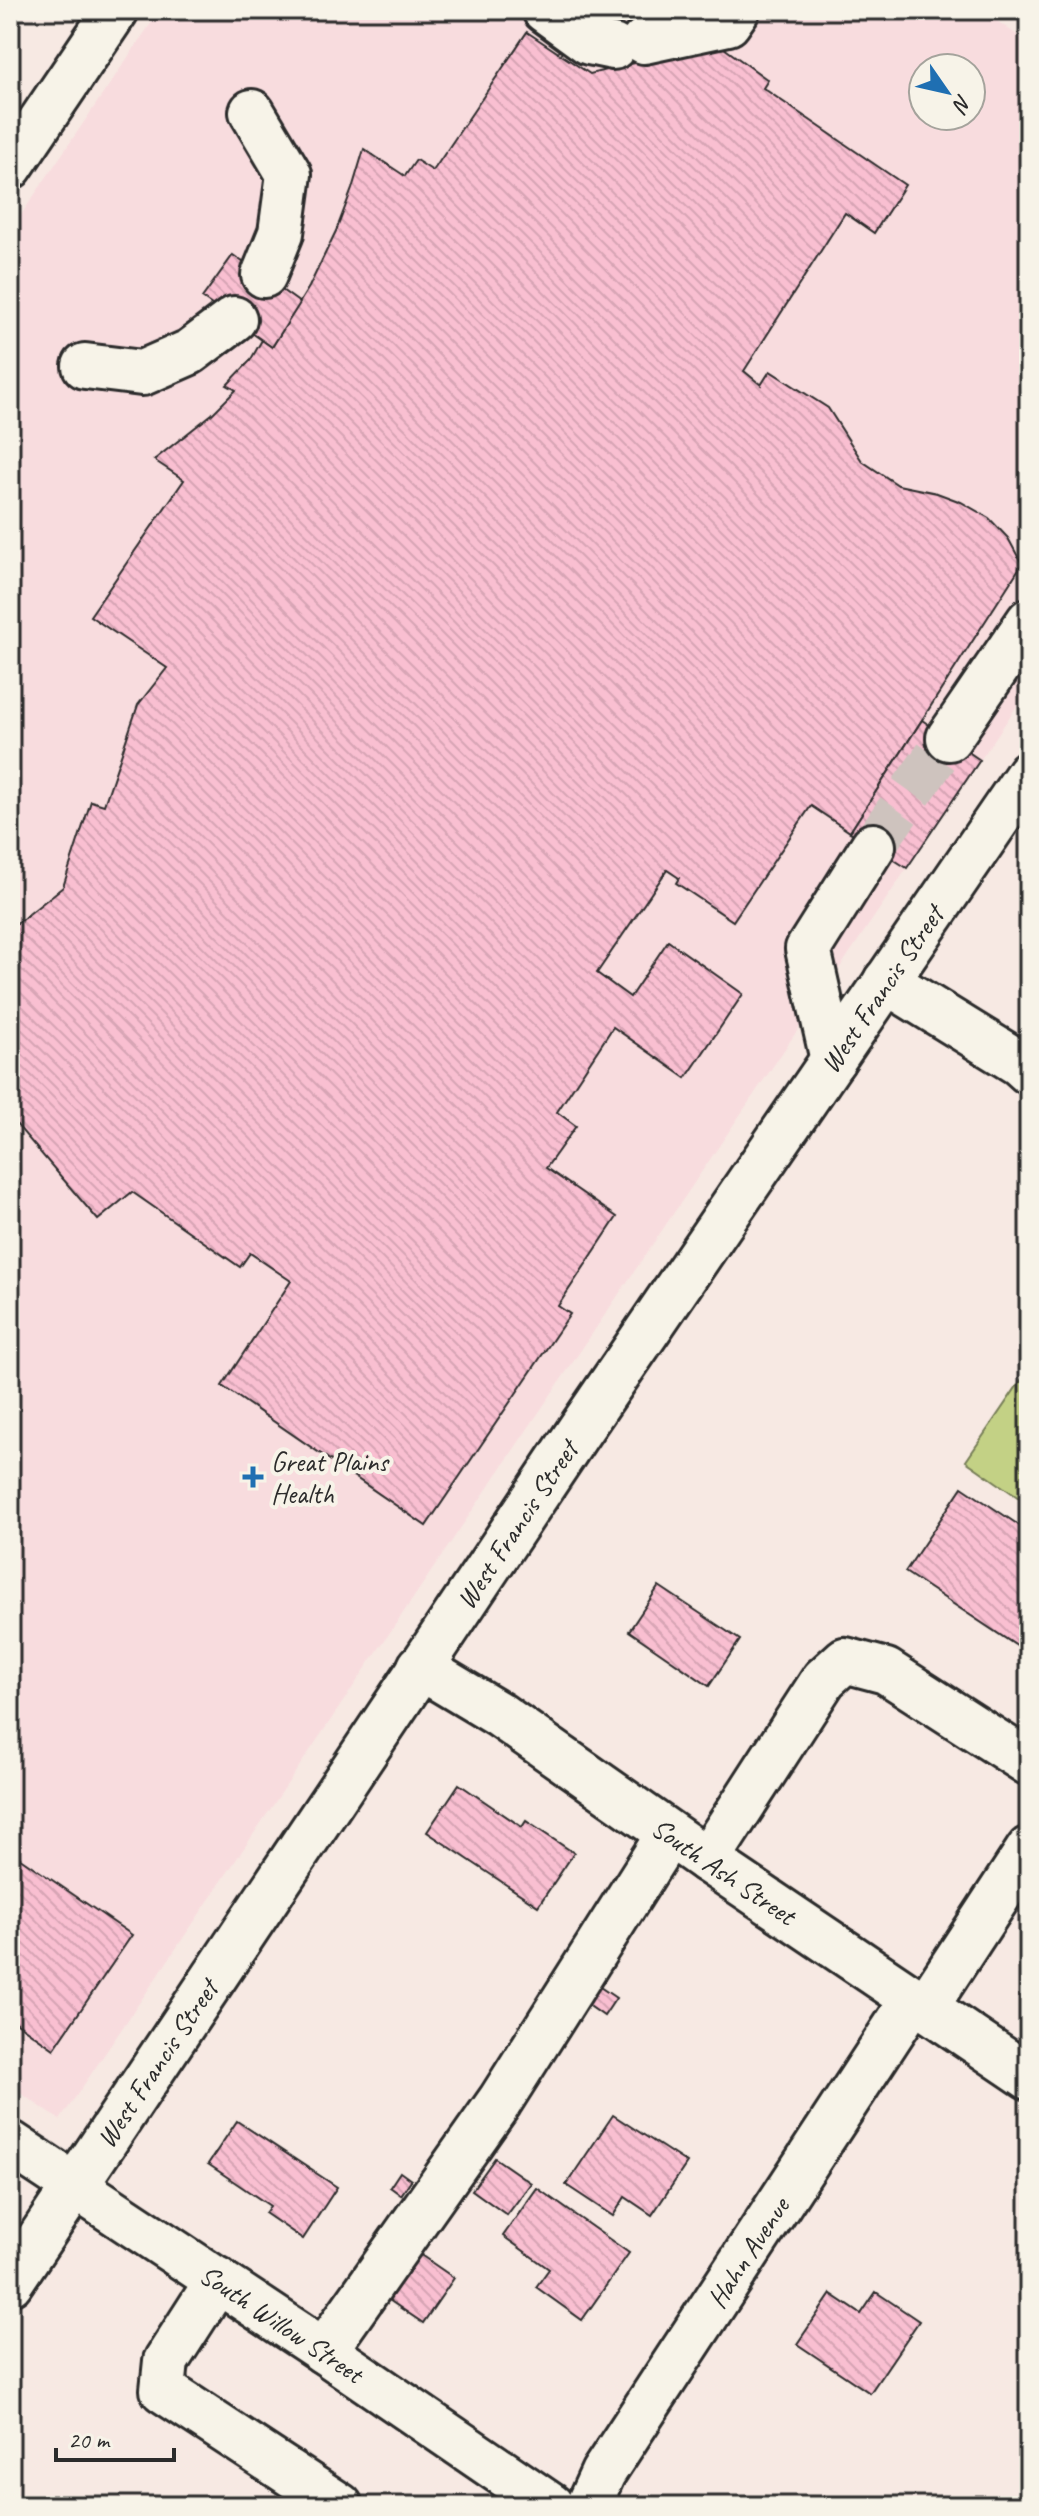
<svg xmlns="http://www.w3.org/2000/svg" width="1039" height="2516" font-family="Caveat,sans-serif">
	<defs>
		<pattern id="building-back-hatch" width="6" height="6" patternUnits="userSpaceOnUse" patternTransform="scale(2)"><rect width="6" height="6" fill="#f9bfd1"/><path d="M-1 5l2 2M0 0l6 6M5-1l2 2" fill="none" stroke="#d6a4b4"/></pattern>
	</defs>
	<rect width="100%" height="100%" fill="#f7e9e3"/>
	<filter id="ink" filterUnits="userSpaceOnUse"><feTurbulence type="fractalNoise" baseFrequency=".0125" numOctaves="2"/><feDisplacementMap in="SourceGraphic" scale="16" xChannelSelector="R" yChannelSelector="G"/><feConvolveMatrix kernelMatrix="1 2 1 2 8 2 1 2 1" color-interpolation-filters="sRGB"/></filter>
	<g filter="url(#ink)">
		<!-- built -->
		<path fill="#f8dcde" fill-rule="evenodd" d="M160 10H981L1029 43V688L60 2120 10 2086V231ZM923 68H971V116H923Z"/>
		<!-- park -->
		<path fill="#c3d185" stroke="#777e58" stroke-width="2" d="M1026 1373 1029 1375V1505L966 1461Z"/>
		<!-- building -->
		<g fill="url(#building-back-hatch)" stroke="#2b2b2b" stroke-width="2">
			<path d="M527 32 590 74 717 43 768 80 763 88 905 185 874 233 845 213 744 371 761 385 770 371 828 408 862 461 898 485 937 493 961 502 989 518 1008 538 1022 564 850 832 811 806 733 921 676 883 679 878 667 870 597 973 630 997 668 941 743 994 686 1078 613 1027 557 1112 576 1126 546 1168 617 1217 558 1306 570 1314 426 1526 222 1386 291 1281 250 1253 240 1267 132 1192 98 1220 10 1117V979L15 975 10 968V929L63 887 91 801 104 805 138 705 167 668 90 616 184 480 154 460 212 414 236 390 227 385 250 361 262 340 272 347 309 287 336 231 352 189 364 149 405 176 416 160 433 171Z"/>
			<path d="M233 255 300 303 272 347 202 298Z"/>
			<path d="M922 720 980 760 907 868 850 832Z"/>
			<path d="M962 1487 1029 1532V1654L905 1572Z"/>
			<path d="M659 1586 740 1640 709 1686 629 1631Z"/>
			<path d="M459 1784 522 1827 526 1821 574 1853 538 1906 427 1832Z"/>
			<path d="M10 1851 132 1935 54 2049 10 2018Z"/>
			<path d="M597 1985 616 1998 604 2016 584 2002Z"/>
			<path d="M613 2115 687 2163 652 2215 625 2197 613 2216 566 2185Z"/>
			<path d="M237 2121 337 2187 303 2239 265 2213 270 2206 208 2164Z"/>
			<path d="M495 2158 531 2183 507 2215 472 2190Z"/>
			<path d="M400 2172 411 2180 401 2195 390 2187Z"/>
			<path d="M537 2188 629 2253 582 2320 536 2287 549 2269 503 2236Z"/>
			<path d="M412 2249 454 2278 423 2323 380 2294Z"/>
			<path d="M876 2292 919 2321 870 2393 797 2344 831 2294 861 2314Z"/>
		</g>
		<g fill="none" stroke-linecap="round" stroke-linejoin="round">
			<!-- minor-tunnel -->
			<path stroke="#cec3be" stroke-width="44" stroke-dasharray="44 22" stroke-linecap="butt" d="M873 846 949 738"/>
			<defs>
				<g id="minor">
					<path d="M545 10 589 42 613 47"/>
					<path d="M644 41 728 23 737 10"/>
					<path d="M252 112 289 174 281 233 264 275"/>
					<path d="M10 167 116 10"/>
					<path d="M85 366 142 373 190 352 234 319"/>
					<path d="M949 738 1029 621"/>
					<path d="M886 981 1019 1063 1029 1072"/>
					<path d="M833 1060 808 949 873 846"/>
					<path id="s1" d="M420 1667 500 1715 707 1860 1029 2077"/>
					<path d="M707 1860 824 1679 845 1660 886 1671 1029 1763"/>
					<path d="M925 2008 1029 1849"/>
					<path d="M218 2280 166 2361 163 2390 340 2506"/>
					<path id="s2" d="M10 2283 579 1431 1029 773"/>
					<path d="M324 2351 500 2101 669 1834"/>
					<path id="s3" d="M588 2506 603 2473 913 2000"/>
				</g>
				<g id="major">
					<path id="s4" d="M10 2143 324 2351 551 2506"/>
				</g>
			</defs>
			<!-- minor casing -->
			<use href="#minor" stroke="#2b2b2b" stroke-width="50"/>
			<!-- major casing -->
			<use href="#major" stroke="#2b2b2b" stroke-width="50"/>
			<!-- minor -->
			<use href="#minor" stroke="#f7f3e8" stroke-width="44"/>
			<!-- major -->
			<use href="#major" stroke="#f7f3e8" stroke-width="44"/>
		</g>
	</g>
	<!-- markers -->
	<path fill="#1f6fb2" stroke="#f7f3e8" stroke-width="3" d="M249 1465h8v8h8v8h-8v8h-8v-8h-8v-8h8z"/>
	<g text-anchor="middle" stroke-width="8" stroke-linejoin="round" paint-order="stroke">
		<!-- street labels -->
		<g font-size="28" fill="#2b2b2b" stroke="#f7f3e8">
			<text dy="10" stroke="none"><textPath href="#s2" startOffset="1560">West Francis Street</textPath></text>
			<text dy="10" stroke="none"><textPath href="#s2" startOffset="912">West Francis Street</textPath></text>
			<text dy="10" stroke="none"><textPath href="#s1" startOffset="366">South Ash Street</textPath></text>
			<text dy="10" stroke="none"><textPath href="#s2" startOffset="264">West Francis Street</textPath></text>
			<text dy="10" stroke="none"><textPath href="#s3" startOffset="300">Hahn Avenue</textPath></text>
			<text dy="10" stroke="none"><textPath href="#s4" startOffset="326">South Willow Street</textPath></text>
		</g>
		<!-- poi labels -->
		<g font-size="28" fill="#2b2b2b" stroke="#f7f3e8" text-anchor="start">
			<text x="271" y="1471">Great Plains<tspan x="271" dy="32">Health</tspan></text>
		</g>
	</g>
	<!-- margin -->
	<rect width="1039" height="2516" fill="none" stroke="#f7f3e8" stroke-width="40"/>
	<rect x="20" y="20" width="999" height="2476" fill="none" stroke="#2b2b2b" stroke-width="3" filter="url(#ink)"/>
	<!-- north arrow -->
	<g transform="translate(947 92) rotate(124)"><circle r="38" fill="#f7f3e8" stroke="#a5a39c" stroke-width="2"/>
	<path d="M0-6L14 30L0 20L-14 30Z" fill="#1f6fb2"/>
	<text y="-12" font-size="22" font-weight="bold" text-anchor="middle" fill="#2b2b2b">N</text>
	</g>
	<!-- scale -->
	<path d="M56 2448v12h118v-12" fill="none" stroke="#2b2b2b" stroke-width="4"/>
	<text x="68" y="2448" font-size="24" fill="#2b2b2b" stroke="#f7f3e8" stroke-width="6" paint-order="stroke">20 m</text>
</svg>
